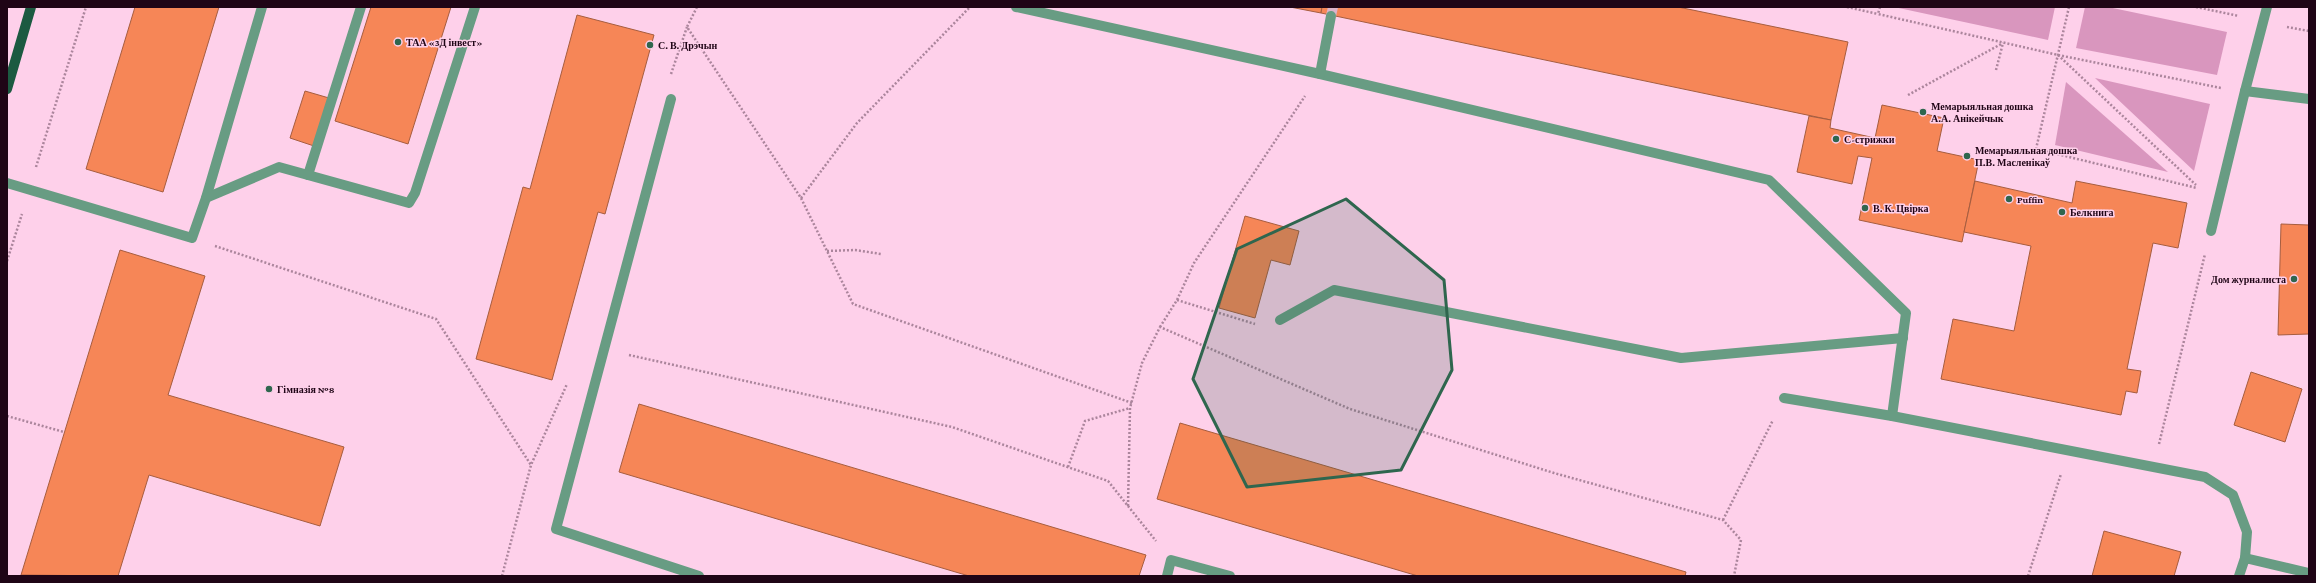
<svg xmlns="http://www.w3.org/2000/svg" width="2316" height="583" font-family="'Crimson Pro',serif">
	<rect width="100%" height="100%" fill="#fed0ea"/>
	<!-- green -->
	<g fill="#d996be">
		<path d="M1894 7H2055L2048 40Z"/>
		<path d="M2085 7H2108L2227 32 2217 75 2076 48Z"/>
		<path d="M2095 78 2210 104 2194 171Z"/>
		<path d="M2066 82 2168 172 2055 145Z"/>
	</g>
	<!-- building -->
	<g fill="#f68657" stroke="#a65d3f">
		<path d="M135 7H219L163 192 86 169Z"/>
		<path d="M371 7H451L408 144 335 121Z"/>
		<path d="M1290 7H1322L1321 13Z"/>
		<path d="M1322 7H1678L1848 42 1831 120 1321 13Z"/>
		<path d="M577 15 654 35 605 214 598 212 552 380 476 359 523 187 530 189Z"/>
		<path d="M305 91 329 98 314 146 290 138Z"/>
		<path d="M1882 105 1944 118 1937 151 1979 160 1962 242 1859 220 1872 158 1858 156 1852 184 1797 172 1809 116 1831 120 1830 128 1875 138Z"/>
		<path d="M1975 181 2072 203 2076 181 2187 203 2178 248 2153 243 2127 369 2141 371 2137 393 2126 391 2121 415 1941 379 1953 319 2014 331 2031 246 1964 232Z"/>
		<path d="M1245 216 1299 231 1290 265 1271 260 1255 318 1219 308Z"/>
		<path d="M2281 224 2309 225V334L2278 335Z"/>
		<path d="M120 250 205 276 168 395 344 447 320 526 149 475 118 576 21 575Z"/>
		<path d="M2251 372 2302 389 2285 442 2234 425Z"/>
		<path d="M639 404 1146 555 1139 576H969L619 472Z"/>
		<path d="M1180 423 1686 572 1685 576H1418L1157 499Z"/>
		<path d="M2104 531 2181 552 2174 576H2092Z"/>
	</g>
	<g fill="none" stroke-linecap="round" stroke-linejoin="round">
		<!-- minor-tunnel -->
		<path stroke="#ddb2ca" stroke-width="10" stroke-dasharray="10 5" stroke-linecap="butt" d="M1331 16 1333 7"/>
		<!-- path -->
		<g stroke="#ab859c" stroke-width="2.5" stroke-dasharray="2 2" stroke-linecap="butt">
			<path d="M697 7 687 27 801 198 853 304 1132 403"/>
			<path d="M1847 7 1878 14"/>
			<path d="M1880 7 1878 14 2058 55 2221 88"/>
			<path d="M2069 7 2036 149 2197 188"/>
			<path d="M2196 7 2239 16"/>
			<path d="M2287 27 2309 31"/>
			<path d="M2058 55 2196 185"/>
			<path d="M1996 70 2003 43"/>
			<path d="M671 74 687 27"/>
			<path d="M1908 95 2003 43"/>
			<path d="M36 167 86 7"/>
			<path d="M801 198 857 123 970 7"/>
			<path d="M215 246 436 319 531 465"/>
			<path d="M827 251 855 250 881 254"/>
			<path d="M7 261 22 214"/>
			<path d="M1177 300 1255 324"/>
			<path d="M1160 327 1177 300 1194 263 1305 96"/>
			<path d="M629 355 952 427 1108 481 1156 541"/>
			<path d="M7 416 64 432"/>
			<path d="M2159 444 2205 254"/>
			<path d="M1068 467 1085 421 1130 408"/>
			<path d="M1128 506 1130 408 1142 363 1160 327 1350 409 1554 473 1723 520 1741 540 1734 576"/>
			<path d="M1723 520 1773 420"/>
			<path d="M502 576 531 465 567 384"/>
			<path d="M2028 576 2061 474"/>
		</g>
		<!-- minor -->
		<g stroke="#689c83" stroke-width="10">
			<path d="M1016 7 1320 74 1769 180 1906 313 1892 416"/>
			<path d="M2267 7 2245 91 2309 99"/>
			<path d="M1320 74 1331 16"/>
			<path d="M671 99 556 529 699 576"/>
			<path d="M308 175 361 7"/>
			<path d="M7 183 192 238 206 198 262 7"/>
			<path d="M206 198 279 167 409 203 415 193 475 7"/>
			<path d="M2211 231 2245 91"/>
			<path d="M1280 320 1334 290 1681 358 1903 338"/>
			<path d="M1784 398 1892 416 2205 477 2233 495 2247 532 2245 558"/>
			<path d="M1167 576 1171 560 1230 576"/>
			<path d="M2239 576 2245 558 2309 573"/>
		</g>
		<!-- major -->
		<path stroke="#1c5a41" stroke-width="10" d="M7 89 31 7"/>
	</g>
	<!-- marked area -->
	<path fill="#2f664e" fill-opacity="0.2" stroke="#2f664e" stroke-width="3" stroke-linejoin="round" d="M1346 199 1444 280 1452 370 1401 470 1247 487 1193 379 1237 249Z"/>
	<!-- markers -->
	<g fill="#2f664e" stroke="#fed0ea" stroke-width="1.5">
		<circle cx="398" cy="42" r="4"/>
		<circle cx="650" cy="45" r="4"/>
		<circle cx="1923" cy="112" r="4"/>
		<circle cx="1836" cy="139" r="4"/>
		<circle cx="1967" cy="156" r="4"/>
		<circle cx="2009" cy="199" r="4"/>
		<circle cx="1865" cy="208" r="4"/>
		<circle cx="2062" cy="212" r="4"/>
		<circle cx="2294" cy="279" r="4"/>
		<circle cx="269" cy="389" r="4"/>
	</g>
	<g text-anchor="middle" stroke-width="3" stroke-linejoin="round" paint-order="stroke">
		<!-- poi labels -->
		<g font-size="10" font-weight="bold" fill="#1f0516" stroke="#fed0ea" text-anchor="start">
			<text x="406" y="46">ТАА «3Д інвест»</text>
			<text x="658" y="49">С. В. Дрэчын</text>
			<text x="1931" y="110">Мемарыяльная дошка<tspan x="1931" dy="12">А.А. Анікейчык</tspan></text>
			<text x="1844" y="143">С-стрижки</text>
			<text x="1975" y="154">Мемарыяльная дошка<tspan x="1975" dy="12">П.В. Масленікаў</tspan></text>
			<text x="2017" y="203">Puffin</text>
			<text x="1873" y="212">В. К. Цвірка</text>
			<text x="2070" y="216">Белкнига</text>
			<text x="2286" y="283" text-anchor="end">Дом журналиста</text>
			<text x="277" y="393">Гімназія №8</text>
		</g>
	</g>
	<!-- border -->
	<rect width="2316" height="583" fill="none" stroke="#1f0516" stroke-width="16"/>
</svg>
